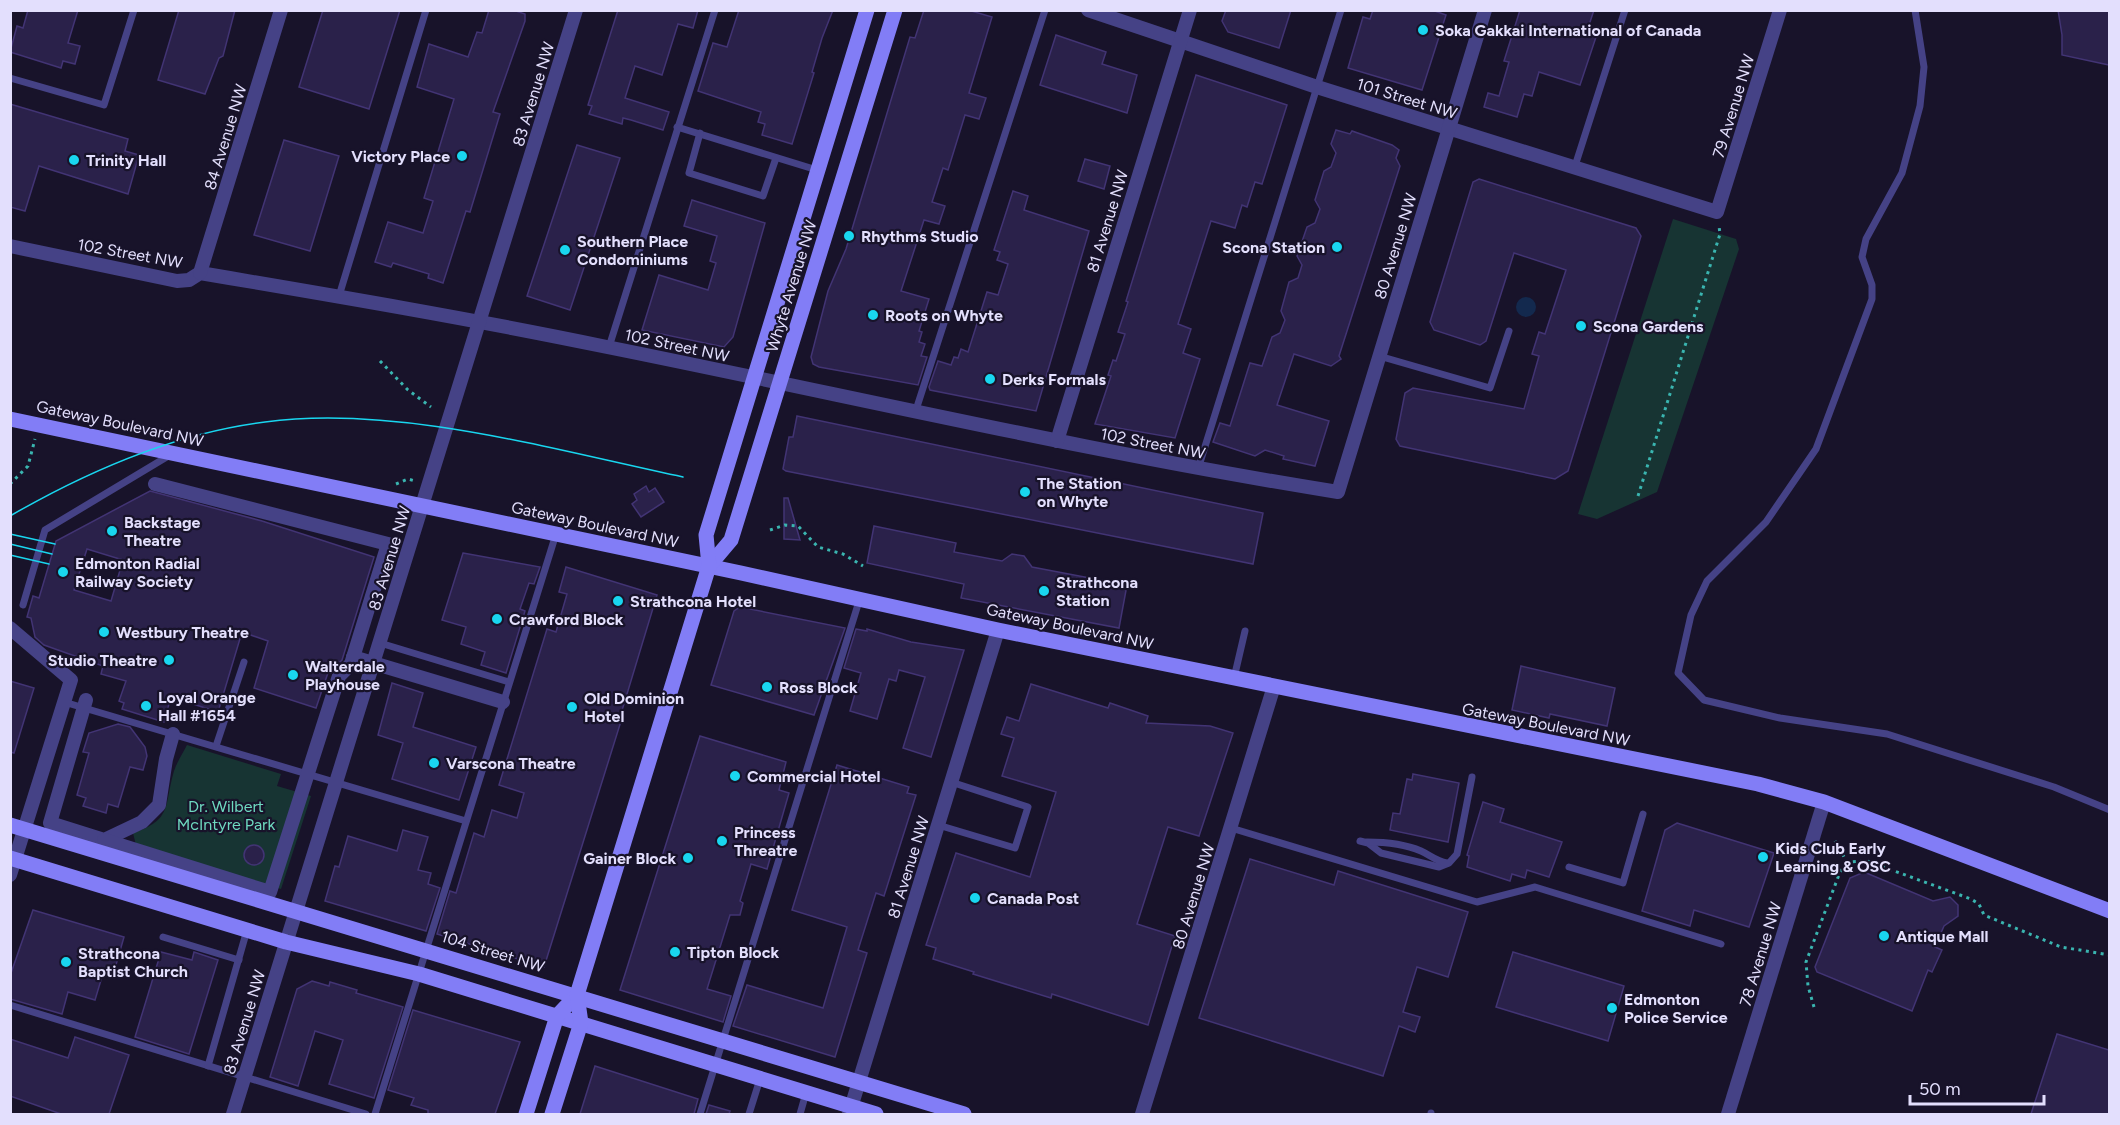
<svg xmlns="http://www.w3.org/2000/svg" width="2120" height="1125" font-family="Figtree,sans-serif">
	<rect width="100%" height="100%" fill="#18132a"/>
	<!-- green -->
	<g fill="#173433">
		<path d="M1673 219 1736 239 1739 249 1657 492 1597 519 1578 514Z"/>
		<path d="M187 745 281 774 277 786 311 796 281 889 136 845 133 833C173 820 164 805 174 771 177 762 183 753 187 745Z"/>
	</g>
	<!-- water -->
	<circle fill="#13294e" cx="1526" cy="307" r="10"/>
	<!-- building -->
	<g fill="#2a214a" stroke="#423474" stroke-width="1.5" fill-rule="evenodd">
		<path d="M28 10H78L68 43 80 46 75 64 63 61 61 68 10 52 17 26 23 28Z"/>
		<path d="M179 10H235L223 56 219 58 205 94 158 80Z"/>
		<path d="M323 10H400L369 109 299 87Z"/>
		<path d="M489 10H513L525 14V21L493 112 500 114 470 212 466 211 443 283 428 278 429 274 393 263 391 267 375 262 388 222 423 233 433 201 424 198 454 99 417 87 429 44 468 57 477 32 482 33Z"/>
		<path d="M618 10H698L693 28 678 24 662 75 635 66 625 98 669 112 663 130 631 120 623 118 622 124 589 114 592 106 588 105Z"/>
		<path d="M739 10H833L822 38 812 72 814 73 792 144 762 135 765 124 758 122 761 112 698 91 713 43 727 47Z"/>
		<path d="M924 10H968L992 17 969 93 986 98 979 119 965 115 948 170 943 168 932 202 945 206 939 224 924 220 901 291 929 299 919 331 922 332 919 342 925 344 921 356 927 357 918 385 819 367 813 364 811 357 828 291 846 249 910 37 915 38Z"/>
		<path d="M1226 10H1291L1279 48 1228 32 1222 21Z"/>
		<path d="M1373 10H1432L1446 15 1422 90 1348 68 1363 17 1370 19Z"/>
		<path d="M1520 10H1594L1587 31 1597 34 1580 85 1539 72 1532 96 1524 94 1517 117 1484 107 1488 93 1499 96 1509 62 1504 61Z"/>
		<path d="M2058 10H2109V65L2062 55V35Z"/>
		<path d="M1056 35 1106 52 1102 64 1137 75 1127 113 1040 85Z"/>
		<path d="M1196 75 1287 105 1262 184 1255 182 1247 207 1242 205 1235 228 1211 221 1178 324 1191 329 1183 353 1200 359 1175 438 1095 424 1111 376 1108 375 1113 360 1116 361 1125 334 1118 332 1128 302 1126 301Z"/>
		<path d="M10 104 128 139 125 151 139 155 128 194 39 166 25 211 10 207Z"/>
		<path d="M1336 130 1350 134 1352 131 1392 145 1399 150 1396 158 1400 166 1339 356 1341 359 1331 366 1294 354 1277 405 1329 421 1315 466 1283 459 1284 456 1265 450 1255 456 1213 442 1220 423 1230 426 1250 363 1262 366 1272 337 1280 333 1285 320 1281 311 1289 282 1298 278 1302 265 1297 256 1307 227 1315 223 1320 209 1315 200 1324 171 1331 167 1336 153 1331 144Z"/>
		<path d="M284 140 339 156 310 251 254 235Z"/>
		<path d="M577 145 620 158 570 310 527 296Z"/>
		<path d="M1085 159 1110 166 1104 189 1078 181Z"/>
		<path d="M1479 179 1636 228 1641 236 1568 471 1555 479 1400 446 1396 439 1405 393 1413 388 1524 409 1539 356 1532 354 1539 332 1545 334 1566 270 1514 253 1486 341 1480 345 1434 330 1430 322 1473 182Z"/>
		<path d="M1013 191 1028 196 1024 210 1089 231 1036 411 930 390 929 387 938 361 951 365 954 357 958 358 961 349 968 352 987 292 998 295 1008 264 997 260 1000 252 994 250Z"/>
		<path d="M692 200 765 223 733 337 724 347 642 330 659 275 708 290 716 263 710 261 717 236 684 226Z"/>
		<path d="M797 416 1263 513 1253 564 786 471 783 469 789 437H793Z"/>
		<path d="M646 486 649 492 655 488 664 502 641 517 632 504 637 500 634 494Z"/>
		<path d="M150 491 262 521 374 557 342 660 339 663 332 661 316 708 254 688 268 641 242 632 218 712 171 697 164 722 122 709 124 703 119 701 126 681 101 674 103 666 44 645 35 637 31 618 27 617 33 596 39 598 56 541ZM87 549 123 560 111 601 74 590Z"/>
		<path d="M784 498H788L800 540 784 539Z"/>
		<path d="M874 526 956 543 954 552 1002 561 1012 554 1024 556 1032 567 1127 585 1119 628 961 598 964 584 867 563Z"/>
		<path d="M463 553 540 567 534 584 529 583 520 609 525 611 506 673 481 665 485 652 461 644 466 627 442 620Z"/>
		<path d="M566 567 657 595 620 717 622 718 544 967 437 934 450 891 456 893 474 833 484 837 492 810 517 818 524 793 499 785 547 629 556 632 567 594 559 592Z"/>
		<path d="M740 607 845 628 814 715 711 685 734 611Z"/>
		<path d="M856 629 867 631V629L911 642 964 650 931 757 903 748 925 677 899 670 896 681 889 679 877 719 850 711 861 673 844 668Z"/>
		<path d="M1521 666 1615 688 1607 726 1550 714 1549 718 1512 710Z"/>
		<path d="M10 681 34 688 14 753 10 752Z"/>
		<path d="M392 683 423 693 413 727 476 747 459 800 392 779 403 743 378 735Z"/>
		<path d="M1031 684 1108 708 1110 703 1148 716 1146 723 1210 726 1233 733 1199 836 1168 827 1137 924 1175 936 1148 1025 1052 994 1051 998 973 974 974 972 933 959 936 948 926 945 956 853 1030 877 1056 792 1002 776 1014 738 1001 734 1007 717 1019 721Z"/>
		<path d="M118 724 130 727 145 747 147 756 143 770 130 767 118 807 108 804 106 813 83 806 86 798 77 795 89 753 83 752 89 733Z"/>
		<path d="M700 736 786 762 779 790 789 793 767 869 751 864 740 901 743 903 740 915H730L707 989 731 996 723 1022 620 990Z"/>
		<path d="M837 765 909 787 907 793 916 795 884 896 876 893 858 950 867 953 835 1057 733 1026 747 985 823 1008 847 927 792 910Z"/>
		<path d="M1413 774 1459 783 1448 842 1390 830 1393 813 1400 814 1407 779 1412 780Z"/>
		<path d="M1483 802 1504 809 1500 822 1562 842 1549 877 1527 870 1525 878 1512 874 1510 881 1467 867 1469 856 1467 855Z"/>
		<path d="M1677 823 1774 853 1749 927 1694 910 1690 926 1642 911 1665 830Z"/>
		<path d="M403 830 428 837 418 870 431 873 428 884 440 888 426 931 325 901 335 866 339 867 348 836 397 851Z"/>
		<circle cx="254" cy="855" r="10"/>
		<path d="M1250 859 1334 885 1338 871 1468 912 1448 977 1417 967 1403 1012 1420 1017 1415 1032 1399 1026 1383 1076 1199 1018Z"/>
		<path d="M1864 872 1933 901 1950 897 1958 905V916L1944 926 1935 947 1942 950 1932 972 1928 970 1912 1011 1817 972 1815 967 1850 878Z"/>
		<path d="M33 910 124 937 114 972 104 970 95 1000 68 992 62 1014 10 999V976Z"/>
		<path d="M161 952 192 960 194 952 218 960 189 1054 135 1037Z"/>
		<path d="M1513 952 1624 986 1608 1041 1496 1007Z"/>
		<path d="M312 981 329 986 330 982 357 990 356 993 403 1007 374 1098 329 1084 343 1040 315 1031 298 1086 270 1077 297 989Z"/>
		<path d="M413 1010 520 1042 495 1114H428V1110L411 1105 414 1098 388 1090Z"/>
		<path d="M2057 1034 2109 1050V1114H2031Z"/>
		<path d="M75 1037 129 1055 109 1114H61L10 1096V1039L68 1058Z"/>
		<path d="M595 1066 698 1099 694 1114H580Z"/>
		<path d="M709 1105 730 1111 729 1114H706Z"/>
	</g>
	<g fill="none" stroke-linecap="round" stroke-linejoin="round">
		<!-- path -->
		<g stroke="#3ab5b0" stroke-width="3" stroke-dasharray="3 4.5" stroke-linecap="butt">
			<path d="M380 361 408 390 431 407"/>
			<path d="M10 484 28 466 35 439"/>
			<path d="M396 484 408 479 415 481"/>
			<path d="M1638 496 1720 234 1719 226"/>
			<path d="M770 530 785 525 798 526 818 547 843 554 863 566"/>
			<path d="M1835 841 1847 862 1867 861 1971 899 1979 904 1984 915 2061 947 2110 955"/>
			<path d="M1814 1007 1808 986 1806 962 1840 872 1847 862"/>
		</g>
		<!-- lane -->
		<g stroke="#454286" stroke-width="7">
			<path d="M1915 10 1924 67 1920 106 1902 173 1866 239 1862 257 1872 285V299L1816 449 1766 522 1707 581 1691 615 1678 673 1704 700 1780 718 1887 734 2054 787 2110 810"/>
			<path d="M10 78 104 105 134 10"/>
			<path d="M677 127 817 170"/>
			<path d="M700 133 689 173 763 196 776 158"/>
			<path d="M1575 166 1625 10"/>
			<path d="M339 296 426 10"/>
			<path d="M609 347 715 10"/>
			<path d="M1379 356 1490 388 1509 331"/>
			<path d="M915 413 1045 10"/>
			<path d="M1198 469 1341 10"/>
			<path d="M23 605 45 530 170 455"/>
			<path d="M380 643 509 682"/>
			<path d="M1234 678 1245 631"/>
			<path d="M64 702 466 821"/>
			<path d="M216 746 244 662"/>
			<path d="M938 825 1015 848 1028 807 951 782"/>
			<path d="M1231 828 1477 902 1535 887 1721 944"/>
			<path d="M1360 841 1368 843 1381 853 1439 867 1449 863 1457 854 1472 777"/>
			<path d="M1367 842C1384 842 1405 844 1421 851 1430 855 1436 861 1447 863"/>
			<path d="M1569 867 1623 883 1643 814"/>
			<path d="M163 937 239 960"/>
			<path d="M10 1005 366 1114"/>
			<path d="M208 1066 247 930"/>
			<path d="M375 1114 556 534"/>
			<path d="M700 1114 860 598"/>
			<path d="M749 1114 760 1079"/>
			<path d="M800 1114 806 1093"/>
			<path d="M1431 1114V1113"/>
		</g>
		<!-- street -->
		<g stroke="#454286" stroke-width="14">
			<path d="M1088 10 1317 87 1717 212 1780 10"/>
			<path d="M10 246 177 281 189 280 200 273C336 296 472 319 607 347 851 396 1093 453 1338 492L1485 10"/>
			<path d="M200 273 281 10"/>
			<path d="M1057 441 1190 10"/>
			<path d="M10 628 71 680 10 875"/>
			<path d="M353 657 503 702"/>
			<path d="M86 700 50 823 104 840 142 822 159 805 166 759 173 734"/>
			<path d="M104 840 270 892 339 676 351 664 388 544 155 484"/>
			<path d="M233 1114 576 10"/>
			<path d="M849 1114 998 630"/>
			<path d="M1142 1114 1274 686"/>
			<path d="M1728 1114 1824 802"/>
		</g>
		<!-- secondary -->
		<g stroke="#827df6" stroke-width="15">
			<path d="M10 419 741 573 998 630 1758 784 1824 802 2110 911"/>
			<path d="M709 566 731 540 895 10"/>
			<path d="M10 825 964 1114"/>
			<path d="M10 858 286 942 419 974 876 1114"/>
			<path d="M526 1114 557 1016 577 995"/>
			<path d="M552 1114 581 1023 577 995 709 566 706 535 867 10"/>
		</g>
		<!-- tram -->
		<g stroke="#19d6ef" stroke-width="1.5">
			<path d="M10 516C88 471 175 433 265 422 396 404 554 450 683 477"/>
			<path d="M10 534 55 544"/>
			<path d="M10 544 52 554"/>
			<path d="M10 555 49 564"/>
		</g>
	</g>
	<!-- markers -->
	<g fill="#19d6ef" stroke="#18132a" stroke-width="2">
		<circle cx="1423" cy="30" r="6"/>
		<circle cx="462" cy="156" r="6"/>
		<circle cx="74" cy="160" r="6"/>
		<circle cx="849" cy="236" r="6"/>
		<circle cx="1337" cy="247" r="6"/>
		<circle cx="565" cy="250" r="6"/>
		<circle cx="873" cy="315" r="6"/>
		<circle cx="1581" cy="326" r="6"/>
		<circle cx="990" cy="379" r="6"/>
		<circle cx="1025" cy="492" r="6"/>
		<circle cx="112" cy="531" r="6"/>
		<circle cx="63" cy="572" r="6"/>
		<circle cx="1044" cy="591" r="6"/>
		<circle cx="618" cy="601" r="6"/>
		<circle cx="497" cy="619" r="6"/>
		<circle cx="104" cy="632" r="6"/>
		<circle cx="169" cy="660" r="6"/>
		<circle cx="293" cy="675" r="6"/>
		<circle cx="767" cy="687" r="6"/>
		<circle cx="146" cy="706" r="6"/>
		<circle cx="572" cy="707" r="6"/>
		<circle cx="434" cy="763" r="6"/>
		<circle cx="735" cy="776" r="6"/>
		<circle cx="722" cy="841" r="6"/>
		<circle cx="1763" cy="857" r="6"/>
		<circle cx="688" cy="858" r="6"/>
		<circle cx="975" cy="898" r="6"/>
		<circle cx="1884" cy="936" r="6"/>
		<circle cx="675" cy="952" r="6"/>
		<circle cx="66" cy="962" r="6"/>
		<circle cx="1612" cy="1008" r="6"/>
	</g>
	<g text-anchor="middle" stroke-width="4.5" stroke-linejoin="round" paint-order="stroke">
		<!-- poi labels -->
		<g font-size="16" font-weight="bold" fill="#e3dffd" stroke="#18132a" text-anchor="start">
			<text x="1435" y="36">Soka Gakkai International of Canada</text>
			<text x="450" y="162" text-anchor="end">Victory Place</text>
			<text x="86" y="166">Trinity Hall</text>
			<text x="861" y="242">Rhythms Studio</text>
			<text x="577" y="247">Southern Place<tspan x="577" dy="18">Condominiums</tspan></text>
			<text x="1325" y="253" text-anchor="end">Scona Station</text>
			<text x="885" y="321">Roots on Whyte</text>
			<text x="1593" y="332">Scona Gardens</text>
			<text x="1002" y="385">Derks Formals</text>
			<text x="1037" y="489">The Station<tspan x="1037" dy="18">on Whyte</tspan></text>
			<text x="124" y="528">Backstage<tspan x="124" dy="18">Theatre</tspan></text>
			<text x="75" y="569">Edmonton Radial<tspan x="75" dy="18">Railway Society</tspan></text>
			<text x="1056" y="588">Strathcona<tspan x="1056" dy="18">Station</tspan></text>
			<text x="630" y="607">Strathcona Hotel</text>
			<text x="509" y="625">Crawford Block</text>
			<text x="116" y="638">Westbury Theatre</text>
			<text x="157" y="666" text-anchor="end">Studio Theatre</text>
			<text x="305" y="672">Walterdale<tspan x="305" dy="18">Playhouse</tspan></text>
			<text x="779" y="693">Ross Block</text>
			<text x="158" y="703">Loyal Orange<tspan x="158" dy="18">Hall #1654</tspan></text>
			<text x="584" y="704">Old Dominion<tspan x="584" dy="18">Hotel</tspan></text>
			<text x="446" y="769">Varscona Theatre</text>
			<text x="747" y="782">Commercial Hotel</text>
			<text x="734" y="838">Princess<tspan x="734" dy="18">Threatre</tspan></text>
			<text x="1775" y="854">Kids Club Early<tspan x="1775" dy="18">Learning &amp; OSC</tspan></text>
			<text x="676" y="864" text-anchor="end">Gainer Block</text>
			<text x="987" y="904">Canada Post</text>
			<text x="1896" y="942">Antique Mall</text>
			<text x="687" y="958">Tipton Block</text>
			<text x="78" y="959">Strathcona<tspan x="78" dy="18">Baptist Church</tspan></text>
			<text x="1624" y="1005">Edmonton<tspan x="1624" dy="18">Police Service</tspan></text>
		</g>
		<!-- street labels -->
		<g font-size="16" fill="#e3dffd" stroke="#18132a">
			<text transform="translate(533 94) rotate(-73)" y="6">83 Avenue NW</text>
			<text transform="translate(1407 98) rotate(17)" y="6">101 Street NW</text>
			<text transform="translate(1733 106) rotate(-73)" y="6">79 Avenue NW</text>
			<text transform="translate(225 137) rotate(-73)" y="6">84 Avenue NW</text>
			<text transform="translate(1107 221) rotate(-73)" y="6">81 Avenue NW</text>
			<text transform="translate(1395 246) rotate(-73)" y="6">80 Avenue NW</text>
			<text transform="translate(130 253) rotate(10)" y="6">102 Street NW</text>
			<text transform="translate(791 286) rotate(-73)" y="6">Whyte Avenue NW</text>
			<text transform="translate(677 345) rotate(12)" y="6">102 Street NW</text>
			<text transform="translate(120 423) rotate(12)" y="6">Gateway Boulevard NW</text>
			<text transform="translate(1153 443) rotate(11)" y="6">102 Street NW</text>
			<text transform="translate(595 524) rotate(12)" y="6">Gateway Boulevard NW</text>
			<text transform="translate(389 558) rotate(-73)" y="6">83 Avenue NW</text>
			<text transform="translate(1070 626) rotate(12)" y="6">Gateway Boulevard NW</text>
			<text transform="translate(1546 724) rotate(11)" y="6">Gateway Boulevard NW</text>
			<text transform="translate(908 867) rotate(-73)" y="6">81 Avenue NW</text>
			<text transform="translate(1193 896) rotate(-73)" y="6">80 Avenue NW</text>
			<text transform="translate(493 951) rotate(17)" y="6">104 Street NW</text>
			<text transform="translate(1760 954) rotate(-73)" y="6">78 Avenue NW</text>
			<text transform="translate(244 1022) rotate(-73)" y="6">83 Avenue NW</text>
		</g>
		<!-- park labels -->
		<g font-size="16" fill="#6ed9c0" stroke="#18132a">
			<text x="226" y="812">Dr. Wilbert<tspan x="226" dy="18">McIntyre Park</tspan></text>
		</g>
	</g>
	<!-- border -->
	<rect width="2120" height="1125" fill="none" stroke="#e3dffd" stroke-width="24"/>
	<!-- scale -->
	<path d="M1910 1095v9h134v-9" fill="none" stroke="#e3dffd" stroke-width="3"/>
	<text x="1919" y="1095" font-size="18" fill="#e3dffd" stroke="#18132a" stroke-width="4.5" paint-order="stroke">50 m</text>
</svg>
